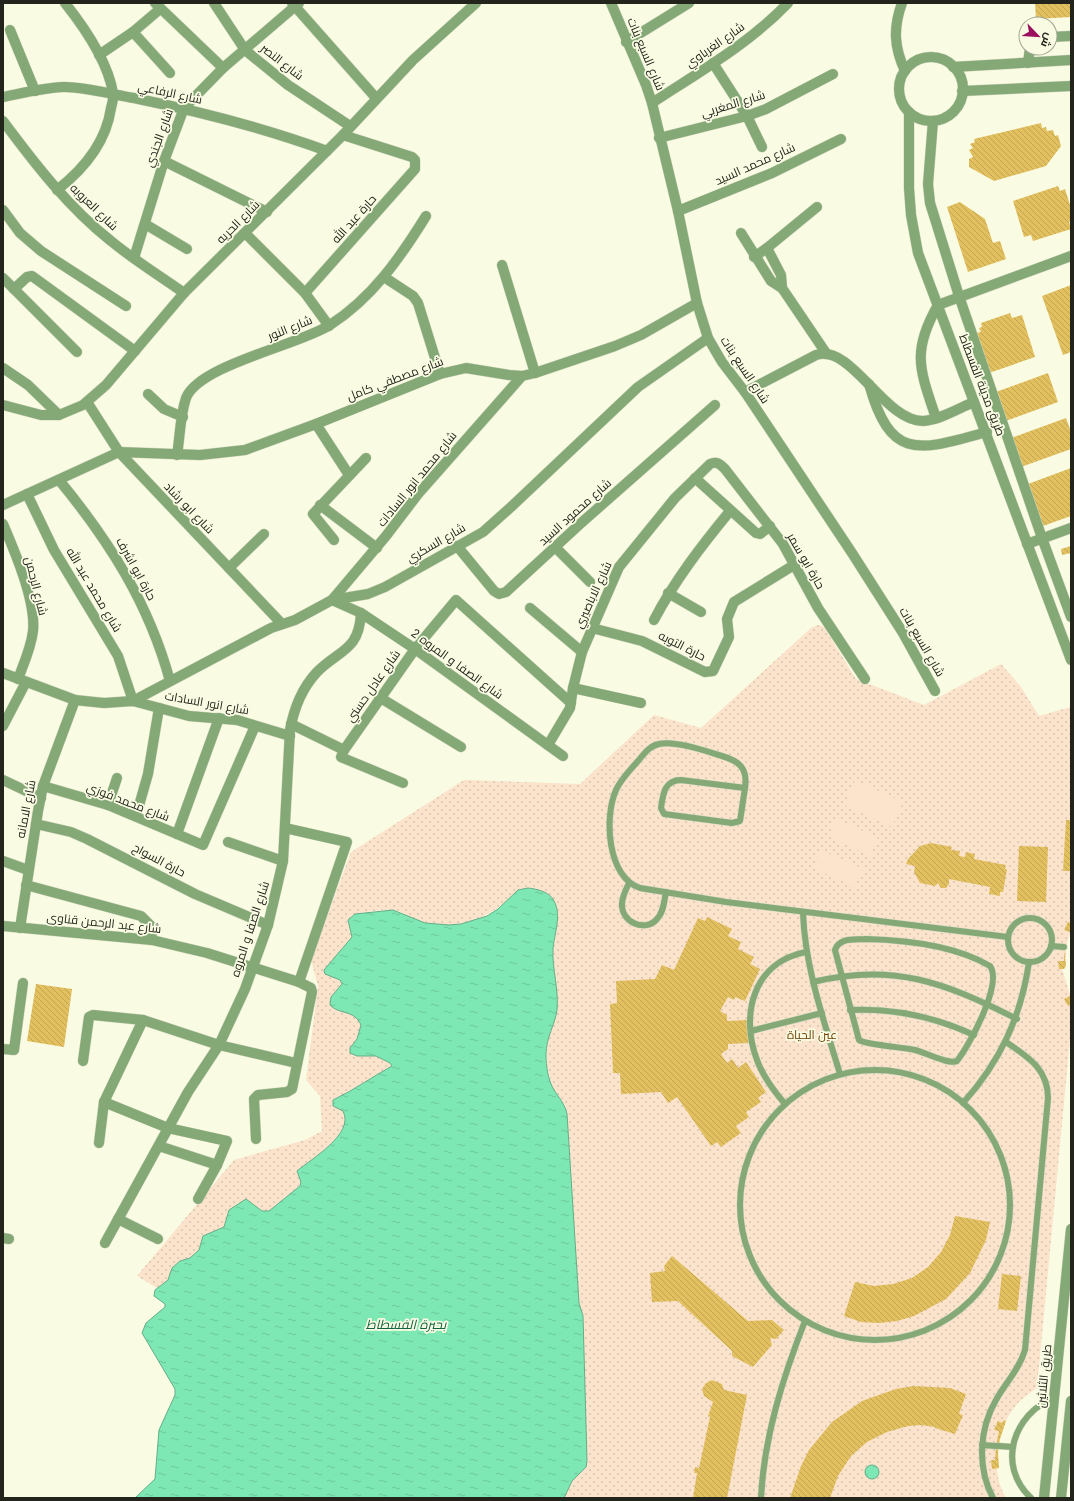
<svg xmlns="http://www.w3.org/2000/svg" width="1074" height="1501" font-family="Inter,Cairo,sans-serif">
	<defs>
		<pattern id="park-dots" width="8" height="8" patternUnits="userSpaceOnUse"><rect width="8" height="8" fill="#fbe3cc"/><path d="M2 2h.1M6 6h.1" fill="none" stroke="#d7c3af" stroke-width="1.8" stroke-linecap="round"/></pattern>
		<pattern id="water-ripples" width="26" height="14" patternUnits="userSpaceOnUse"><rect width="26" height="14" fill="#7ee8b5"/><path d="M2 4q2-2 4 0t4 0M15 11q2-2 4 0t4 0" fill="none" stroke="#6dc79b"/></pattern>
		<pattern id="building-back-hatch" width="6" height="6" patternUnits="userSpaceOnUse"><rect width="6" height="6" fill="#e3c05f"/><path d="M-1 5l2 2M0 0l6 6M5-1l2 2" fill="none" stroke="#c2a552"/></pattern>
	</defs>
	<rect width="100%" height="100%" fill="#f9fce3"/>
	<!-- park -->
	<path fill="url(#park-dots)" d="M818 625 824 627 856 679 924 705 1001 664 1021 687 1039 716 1070 707 1071 929 1066 947V966L1062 969 1071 998V1029L1037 1388C1031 1392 1024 1397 1018 1403 996 1427 989 1470 1006 1498H564L572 1481 583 1470V1316L579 1303 567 1114 565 1105 553 1089 547 1067V1042L557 1007 553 951 556 931 555 903 549 895 514 893C492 918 460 930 426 923 416 921 407 915 398 911 390 908 360 912 352 915L350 918V931L352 937 325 974 340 981 342 984 331 997 330 1005C339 1015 354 1009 361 1025L352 1055 357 1056H376L390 1063 392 1066 333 1100V1106L343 1111C354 1133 313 1159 298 1170L297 1173 301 1182 300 1185 275 1208 265 1212 253 1206 248 1200 229 1210 224 1227 203 1236 199 1250 190 1258 180 1261 171 1272 168 1280 157 1288 137 1276 234 1160 305 1140 322 1131 320 1096 306 1080 318 986 311 960 351 852 464 780 580 784 654 715 701 728 811 628Z"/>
	<!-- pitch -->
	<g fill="#fbe3cc">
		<path d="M855 780 903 802 892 827 844 805Z"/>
		<path d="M836 818 878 838 870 856 828 836Z"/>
		<path d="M821 850 863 869 855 887 813 868Z"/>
	</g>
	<!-- water -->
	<g fill="url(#water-ripples)" stroke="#63ad87">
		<path d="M528 888C537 889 550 892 554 901 562 915 554 935 553 949 552 969 559 990 557 1010 555 1025 546 1037 546 1055 546 1066 548 1080 554 1090 559 1098 565 1104 567 1114L579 1303 583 1316 587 1461 586 1467 572 1481 564 1498H135L155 1479 159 1430 175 1395V1389L142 1333 146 1323 165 1307V1304L154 1296 155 1290 168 1280 172 1268 180 1261 190 1258 199 1250 203 1236 224 1227 229 1210 246 1199 262 1211H269L300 1186 301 1182 297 1171C311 1159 355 1134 343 1111L333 1106V1100C354 1090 372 1077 392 1066L390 1063 376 1056H357L350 1053V1048L357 1039 361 1025C354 1009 339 1015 330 1005L331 997 342 984 340 980 325 974 324 970 352 937 348 920 355 914 393 910 425 923 449 925 461 924 487 916 498 909 518 890Z"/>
		<circle cx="872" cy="1472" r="7"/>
	</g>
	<!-- building -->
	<g fill="url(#building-back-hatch)">
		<path d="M1035 3H1071V17L1036 19Z"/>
		<path d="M1041 123 1042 128 1046 127 1047 131 1053 130 1055 136 1058 135 1061 146 1046 166 994 181 969 167V159L973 157 969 150 973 148 970 144 975 142 974 139Z"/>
		<path d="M1058 186 1060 191 1065 189 1071 208V221L1069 222 1071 229 1033 241 1031 235 1024 237 1013 201Z"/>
		<path d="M960 202 985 219 993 243 1000 241 1006 259 968 272 947 207Z"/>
		<path d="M1071 285V352L1063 355 1042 296Z"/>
		<path d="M1010 313 1012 318 1022 315 1035 357 989 373 976 333 981 332 979 328 982 327 981 323Z"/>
		<path d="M1048 373 1058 402 1003 422 993 393Z"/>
		<path d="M1066 418 1071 432V449L1021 467 1011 438Z"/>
		<path d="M1071 468V516L1043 526 1028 484Z"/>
		<path d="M1071 546V553L1062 555 1061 549Z"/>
		<path d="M1066 820H1071V871H1063Z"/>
		<path d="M931 843 952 847 951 850 960 851 959 856 965 857 966 852 975 854 974 859 1006 865 1005 869H1007L1003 892H1000V896L989 894 990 887 949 879V884L946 888H941L938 883 935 886 920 883 914 872 915 866 906 864 908 859 920 846Z"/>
		<path d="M1019 846 1048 847 1046 902 1017 901Z"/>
		<path d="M707 917 732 929 728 936 741 942 738 949 754 957 750 964 760 969 745 1001 735 997 734 1000 728 997 720 1011 727 1015V1021L748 1020 749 1043 728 1044V1049L721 1054 727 1063 732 1059 738 1068 746 1062 766 1092 758 1098 761 1102 746 1112 749 1117 736 1126 741 1133 721 1147 717 1142 711 1146 677 1097 668 1103 661 1092 621 1094 620 1073H613L610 1004 617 1003 616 981 655 979 662 965 674 970 698 918 705 921Z"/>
		<path d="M1068 922 1071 923 1070 932 1064 930Z"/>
		<path d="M1064 950 1066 966 1064 969H1059L1058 961H1064Z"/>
		<path d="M36 984 72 989 64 1047 27 1041Z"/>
		<path d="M1070 996 1071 1004 1068 1006 1064 999Z"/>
		<path d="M955 1216 990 1222 986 1240 970 1273 946 1299 914 1316 897 1321 879 1323 861 1322 844 1316 855 1282 874 1286 893 1284 912 1278 928 1267 941 1252 950 1235Z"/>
		<path d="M672 1256 748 1321 772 1320 784 1330 776 1339 770 1338 772 1345 753 1367 732 1356V1351L678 1301 652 1302 650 1273 665 1271 664 1266Z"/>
		<path d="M1002 1274 1021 1276 1017 1311 998 1309Z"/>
		<path d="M712 1380 722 1384 724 1390 747 1395 727 1498H693L697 1473H694L695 1467 699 1468 710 1417 708 1416 713 1402 704 1396 702 1389 706 1383Z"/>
		<path d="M913 1386 950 1388 966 1394 959 1414 963 1415 955 1434 935 1428V1427L921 1425 908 1426 887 1432 867 1442 851 1456 838 1476 830 1498H790L801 1466 809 1450 832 1422 862 1401 896 1389Z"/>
		<path d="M1004 1420 1006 1421 1000 1439 998 1453 999 1468 992 1469 991 1460H995L996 1446 999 1431 994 1430 998 1421 1002 1423Z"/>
	</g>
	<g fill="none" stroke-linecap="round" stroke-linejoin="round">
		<defs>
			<g id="service">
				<path d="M681 780 745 788 740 821 732 823 664 814 661 808C663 795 664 780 681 780Z"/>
				<path d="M745 788C748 768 739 761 722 756 706 751 674 740 659 744 649 746 644 754 638 761 630 770 621 779 616 790 604 817 607 877 640 888L726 902 1008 937"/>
				<path d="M629 883C626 889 622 897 622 904 621 922 645 933 657 919 664 912 664 901 666 892"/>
				<path d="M803 913C805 968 824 1021 840 1074"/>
				<circle cx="1030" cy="940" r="22"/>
				<path d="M866 939C905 940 956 946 990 966 1003 984 969 1046 957 1061 949 1065 924 1052 915 1050 902 1047 866 1045 859 1040L835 950C839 937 855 940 866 939Z"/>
				<path d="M1051 946 1064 947"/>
				<path d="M813 982C893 962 946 983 1017 1019"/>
				<path d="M850 1010C894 1008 933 1016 974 1035"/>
				<path d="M751 1031 822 1013"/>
				<circle cx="875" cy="1205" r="135"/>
				<path d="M963 1103C1000 1062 1021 1017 1029 962"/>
				<path d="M785 1104C774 1091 763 1077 757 1060 740 1015 753 962 806 952"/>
				<path d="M982 1445 996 1446"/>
				<path d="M999 1446 1013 1447"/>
				<path d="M761 1498C764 1437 783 1377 805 1321"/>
				<path d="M993 1498C977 1468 979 1429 996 1400 1006 1382 1019 1370 1025 1350L1048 1098C1048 1069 1028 1057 1006 1042"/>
				<path d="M1031 1498C996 1465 1013 1414 1055 1397"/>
			</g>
			<g id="minor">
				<path d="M155 3 223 68"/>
				<path d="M214 3 245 50 288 85 350 126"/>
				<path d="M292 3 376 98"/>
				<path d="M611 3 646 85 652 103 678 211 697 303 708 338 722 362 745 392 852 553 903 633 935 691"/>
				<path d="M902 3C893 28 894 47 905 71"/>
				<path d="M10 30 35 91"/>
				<path d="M133 32 170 73"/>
				<path d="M1050 37 1071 36"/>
				<path d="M626 42 689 3"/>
				<path d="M99 55 133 32 160 9"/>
				<circle cx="931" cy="89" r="32"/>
				<path d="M713 63 747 116 762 147"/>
				<path d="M1028 63 1030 48"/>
				<path d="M953 67 1071 60"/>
				<path d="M962 91 1071 86"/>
				<path d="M3 97C23 93 42 88 63 87 81 86 115 95 134 98 202 112 262 127 327 151"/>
				<path d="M652 103C699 72 749 44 788 3"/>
				<path d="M909 112V188L911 215 918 253 1071 660"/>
				<path d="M3 121C35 164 69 208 111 241 134 260 160 276 184 293"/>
				<path d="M933 121 928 184 930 203 959 296 1042 538 1071 617"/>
				<path d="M659 138 747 116 766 109 833 74"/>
				<path d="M164 161 267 212"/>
				<path d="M57 190C84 169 106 143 111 108 112 104 114 98 113 93 108 62 84 27 65 3"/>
				<path d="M3 210 20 233 41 251 126 306"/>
				<path d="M678 211 772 173 841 139"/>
				<path d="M145 224 187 249"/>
				<path d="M245 233 305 293 329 326"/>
				<path d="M741 233 771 281 782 288 826 353"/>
				<path d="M767 248 781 275 782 288"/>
				<path d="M754 257 767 248 817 207"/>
				<path d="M134 258 164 161 184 108 223 68 299 3"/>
				<path d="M502 265 535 373"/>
				<path d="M384 277 413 296 418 303 440 374"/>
				<path d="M3 278 77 352"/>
				<path d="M14 289 27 277 32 276 135 351"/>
				<path d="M305 293 415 169V160L412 157 343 135"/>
				<path d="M3 368 28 385 59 415"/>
				<path d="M522 376 418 494 386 536 332 600 361 613 415 649 563 756"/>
				<path d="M869 384C891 463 920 450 987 432"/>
				<path d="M745 392 816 355C851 343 884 421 923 421 940 420 959 408 974 402"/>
				<path d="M148 394 164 409 183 417"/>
				<path d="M87 402 119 452 282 624"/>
				<path d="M3 405 41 415H59L83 405 106 385 184 293 343 135 413 60 476 3"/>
				<path d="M936 418C920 370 911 352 938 305L1071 256"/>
				<path d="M316 424 349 475"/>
				<path d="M177 455C180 437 180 416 186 398 199 365 299 345 330 325 372 298 400 258 426 216"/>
				<path d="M695 478 756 533 760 534 770 526"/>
				<path d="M59 480C110 542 149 604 170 681"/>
				<path d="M27 494 54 550 118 656 133 701 271 628 295 620 332 600 368 594 385 587 483 532 511 507 638 387 708 338"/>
				<path d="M3 505 119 452 200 455 245 450 316 424 440 374 466 368 509 375 522 376 535 373 615 346 641 335 697 303"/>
				<path d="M320 505 377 548"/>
				<path d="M3 524C15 552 36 601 33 631 31 648 24 663 18 679"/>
				<path d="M334 540 313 514 366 458"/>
				<path d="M1027 544 1071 528"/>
				<path d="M457 546 494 591 499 594 506 592 580 524 715 405"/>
				<path d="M555 547 590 582"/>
				<path d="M229 568 264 534"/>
				<path d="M668 593 701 612"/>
				<path d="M530 608 582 652"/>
				<path d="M654 620C675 580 702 545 730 511"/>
				<path d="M592 628 642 641 705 672 713 671 729 637 727 619 734 602 794 565"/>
				<path d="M3 673 75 700 104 703 133 701 189 716 237 720 290 736"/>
				<path d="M573 688 641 703"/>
				<path d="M379 697 461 747"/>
				<path d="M291 724 344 750 341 757 343 758 403 783"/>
				<path d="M3 726 26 682"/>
				<path d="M548 745 570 708 573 688 582 652 619 567 675 498 710 464C717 461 720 464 725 469L783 544 818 608 865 679"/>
				<path d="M344 750 415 649 456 600 571 703"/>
				<path d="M3 780 41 798"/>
				<path d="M43 786 108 805 203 845 255 726"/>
				<path d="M108 805 117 778"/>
				<path d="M136 816 148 774 159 708"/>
				<path d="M36 824 71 832 87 839 195 894 268 925"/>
				<path d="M285 828 347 842 299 982"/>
				<path d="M177 834 219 718"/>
				<path d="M228 842 283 861"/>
				<path d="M3 861 28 870"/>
				<path d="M26 885 141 916 151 926 152 940"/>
				<path d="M3 926 152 940 207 953 299 982 311 988 312 992 292 1089 287 1092 258 1095 254 1099 256 1139"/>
				<path d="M20 928 38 811 43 786 75 700"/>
				<path d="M3 1049 14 1050 23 983"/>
				<path d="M83 1061 89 1017 93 1015 143 1020 219 1045 296 1063"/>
				<path d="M104 1102 168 1128 227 1141 217 1165 198 1199"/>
				<path d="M99 1143 104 1102 143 1020"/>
				<path d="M159 1146 217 1165"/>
				<path d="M118 1219 158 1239"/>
				<path d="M3 1238 9 1239"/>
				<path d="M105 1243 188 1092 219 1045 245 989 268 925 283 861 290 730C294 708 302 688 317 672 340 649 359 651 361 613"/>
				<path d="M1044 1498 1071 1229"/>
				<path d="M1061 1498 1071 1401"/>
			</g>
		</defs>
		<!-- service casing -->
		<use href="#service" stroke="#d7d9c3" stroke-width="7"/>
		<!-- minor casing -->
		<use href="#minor" stroke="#d7d9c3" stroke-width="11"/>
		<!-- service -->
		<use href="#service" stroke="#84a977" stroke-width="6"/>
		<!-- minor -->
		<use href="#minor" stroke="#84a977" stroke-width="10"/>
	</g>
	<g text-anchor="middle" stroke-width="3.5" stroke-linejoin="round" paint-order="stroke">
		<!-- street labels -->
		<g font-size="12" fill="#23241b" stroke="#f9fce3">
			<text transform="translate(715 45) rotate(-35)" y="4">شارع الغرباوي</text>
			<text transform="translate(646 54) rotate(67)" y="4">شارع السبع بنات</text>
			<text transform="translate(282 62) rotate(38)" y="4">شارع النصر</text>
			<text transform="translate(170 93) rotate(12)" y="4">شارع الرفاعي</text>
			<text transform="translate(733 104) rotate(-17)" y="4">شارع المغربي</text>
			<text transform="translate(159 138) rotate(-70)" y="4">شارع الجندي</text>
			<text transform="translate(755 164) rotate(-24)" y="4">شارع محمد السيد</text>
			<text transform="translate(94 207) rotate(44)" y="4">شارع العروبه</text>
			<text transform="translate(354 219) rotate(-48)" y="4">حارة عبد الله</text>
			<text transform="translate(238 222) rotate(-45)" y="4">شارع الحريه</text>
			<text transform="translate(290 328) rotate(-22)" y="4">شارع النور</text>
			<text transform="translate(745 370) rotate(56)" y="4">شارع السبع بنات</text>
			<text transform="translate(395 379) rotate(-21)" y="4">شارع مصطفي كامل</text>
			<text transform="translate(982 385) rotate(69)" y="4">طريق مدينة الفسطاط</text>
			<text transform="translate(417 479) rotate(-51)" y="4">شارع محمد انور السادات</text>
			<text transform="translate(189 508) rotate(46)" y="4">شارع ابو رشاد</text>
			<text transform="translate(575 512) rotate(-42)" y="4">شارع محمود السيد</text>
			<text transform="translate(436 543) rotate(-30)" y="4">شارع السكري</text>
			<text transform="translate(806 561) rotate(60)" y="4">حارة ابو سمر</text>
			<text transform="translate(136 569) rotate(61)" y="4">حارة ابو اشرف</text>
			<text transform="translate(36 586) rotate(76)" y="4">شارع الرحمن</text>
			<text transform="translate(94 590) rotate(59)" y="4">شارع محمد عبد الله</text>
			<text transform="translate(593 595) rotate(-65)" y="4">شارع الاباصيري</text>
			<text transform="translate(922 642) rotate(60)" y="4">شارع السبع بنات</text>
			<text transform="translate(682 646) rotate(27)" y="4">حارة التوبه</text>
			<text transform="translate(457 664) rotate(36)" y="4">شارع الصفا و المروه 2</text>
			<text transform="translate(373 686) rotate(-55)" y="4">شارع عادل حسني</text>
			<text transform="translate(207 703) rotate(10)" y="4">شارع انور السادات</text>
			<text transform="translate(128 802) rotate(21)" y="4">شارع محمد فوزي</text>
			<text transform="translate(26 809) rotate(-79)" y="4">شارع الامانه</text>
			<text transform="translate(159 860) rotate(28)" y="4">حارة السواح</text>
			<text transform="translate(104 923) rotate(6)" y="4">شارع عبد الرحمن قناوى</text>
			<text transform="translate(250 929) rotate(-72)" y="4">شارع الصفا و المروه</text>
			<text transform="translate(1044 1376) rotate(-84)" y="4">طريق الثلاثين</text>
		</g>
		<!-- park labels -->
		<g font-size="12" fill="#6f4205" stroke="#f9fce3">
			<text x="812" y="1039">عين الحياة</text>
		</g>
		<!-- water labels -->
		<g font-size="13" font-style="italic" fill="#106343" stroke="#f9fce3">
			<text x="406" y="1329">بحيرة الفسطاط</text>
		</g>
	</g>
	<!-- border -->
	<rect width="1074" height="1501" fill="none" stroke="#23241b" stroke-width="8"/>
	<!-- north arrow -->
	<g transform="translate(1038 36) rotate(115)"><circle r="19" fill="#f9fce3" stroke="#a3a693"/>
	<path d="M0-3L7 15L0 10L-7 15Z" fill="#9b0f5f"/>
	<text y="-6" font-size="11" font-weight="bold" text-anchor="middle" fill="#23241b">ش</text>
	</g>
</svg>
